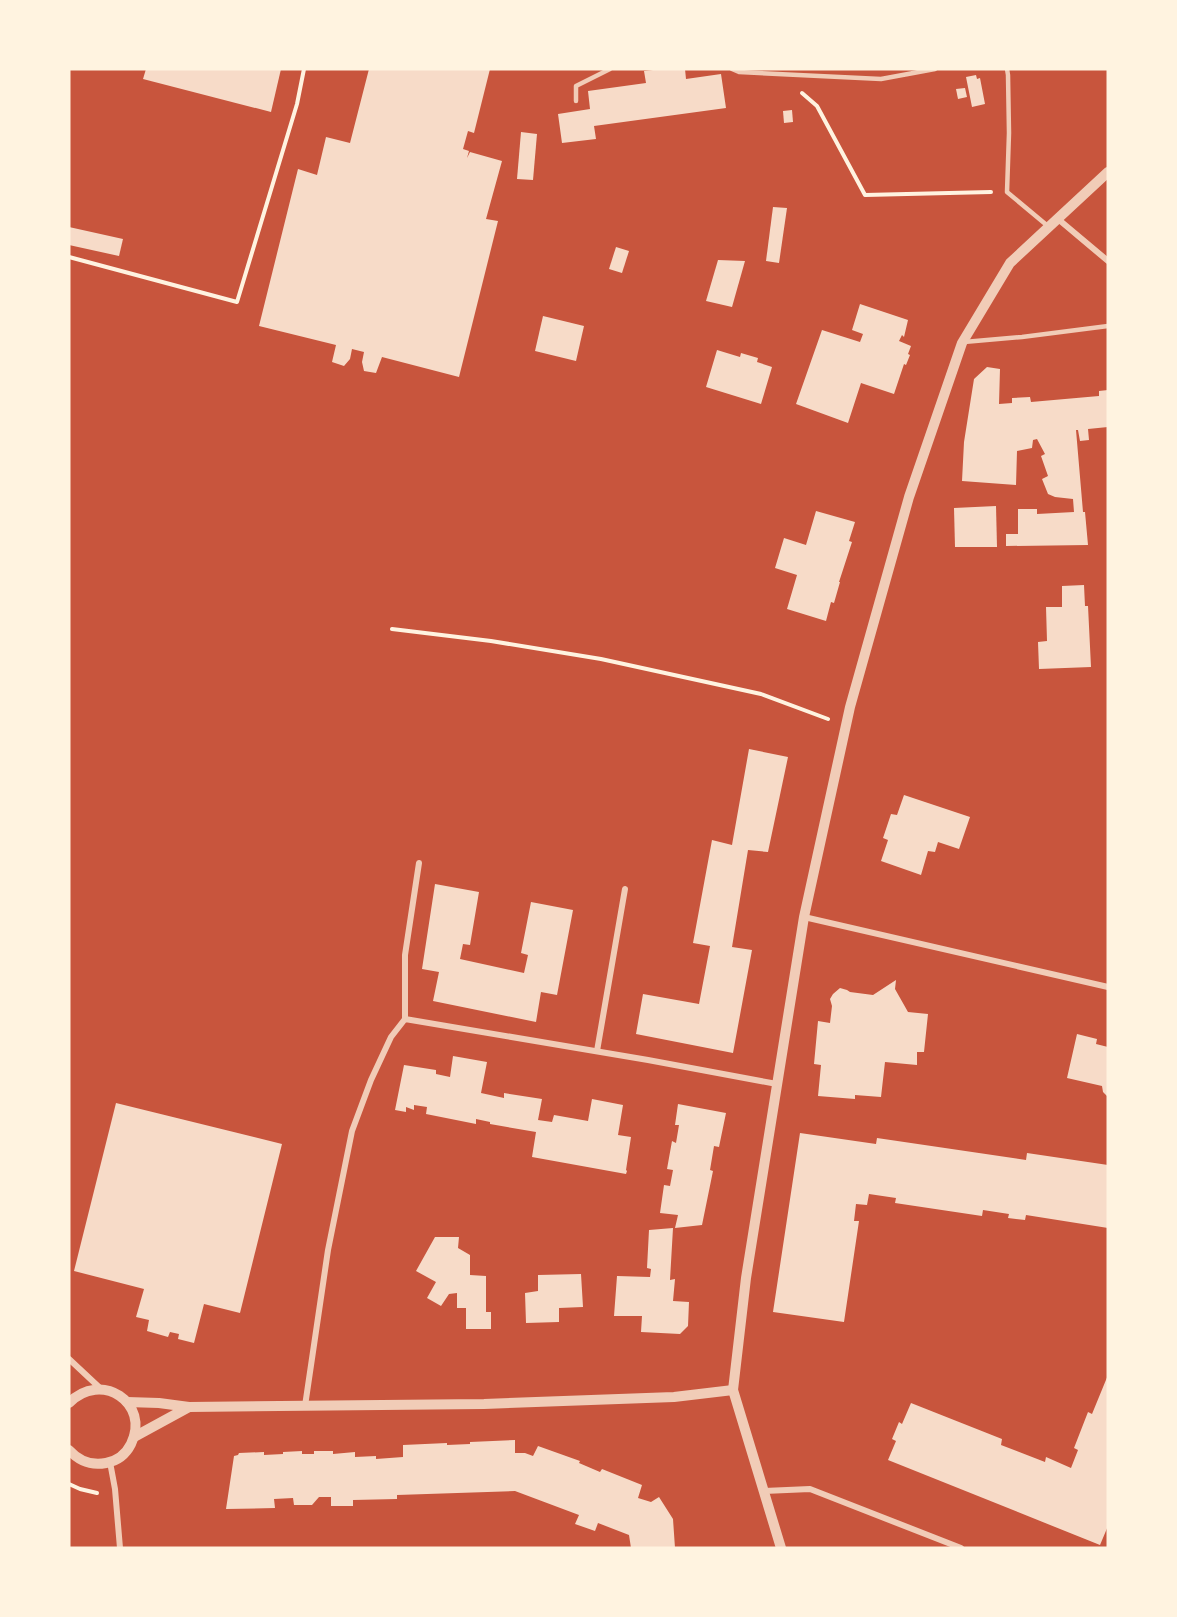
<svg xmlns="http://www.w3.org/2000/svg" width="1177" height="1617" font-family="'PT Serif',serif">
	<rect width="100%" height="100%" fill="#c8553d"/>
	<!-- building -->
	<g fill="#f7dbc8">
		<path d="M146 69H281L271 112 143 79Z"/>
		<path d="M369 69H490L474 133 468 131 463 149 469 151 467 158 470 152 502 161 486 219 498 221 459 377 382 357 376 373 364 371 362 362 364 352 352 349 350 359 344 366 332 362 336 345 259 326 298 169 317 175 326 137 350 143Z"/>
		<path d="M662 69H685L686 79 721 74 726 108 594 126 596 139 562 143 558 114 590 109 588 91 646 83 644 71Z"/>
		<path d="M976 75 977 79 980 78 985 104 972 107 966 77Z"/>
		<path d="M965 88 967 97 958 99 956 89Z"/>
		<path d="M792 110 793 122 784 123 783 111Z"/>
		<path d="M521 132 537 134 533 180 517 179Z"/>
		<path d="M773 207 787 208 779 263 766 261Z"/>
		<path d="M69 227 123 239 119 256 69 245Z"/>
		<path d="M616 247 629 251 622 273 609 269Z"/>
		<path d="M718 260 745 261 732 307 706 301Z"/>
		<path d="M860 304 908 320 904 337 902 335 899 341 911 346 908 354 910 355 906 365 904 364 894 394 861 383 848 423 796 404 822 330 860 342 863 334 852 330Z"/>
		<path d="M543 316 584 326 576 361 535 351Z"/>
		<path d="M717 350 740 357 741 353 758 358 757 362 772 367 761 404 706 387Z"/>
		<path d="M987 367 1000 369 999 404 1012 403V398L1030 397 1031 402 1099 396V391L1108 390V427L1088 429 1089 440 1080 441 1078 430H1076L1083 512H1085L1088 545 1006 546V534H1018V509H1037V514L1074 512 1073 499 1055 497 1048 494 1042 479 1048 476 1041 456 1045 454 1037 439 1033 440 1032 448 1017 451 1016 485 962 481 964 442 974 379Z"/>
		<path d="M996 506 997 547H955L954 508Z"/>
		<path d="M816 511 855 522 849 541 852 542 839 582H840L834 603 831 602 826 621 787 609 797 575 775 568 784 538 806 545Z"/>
		<path d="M1084 585 1085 606H1088L1091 667 1039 669 1038 642 1047 641 1046 607H1062V586Z"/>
		<path d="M749 749 788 757 768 852 748 850 732 947 752 950 733 1053 636 1034 643 994 699 1004 710 946 693 943 712 840 732 845Z"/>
		<path d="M904 795 970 817 959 849 938 842 935 852 928 851 921 875 881 861 888 840 883 838 891 814 897 815Z"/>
		<path d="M435 884 479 892 470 945 463 944 460 959 524 973 528 955 521 953 531 902 573 910 557 995 541 992 536 1022 433 1001 439 972 422 969Z"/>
		<path d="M896 980 895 989 908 1012 928 1014 924 1052H917V1065L885 1062 881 1097 855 1095V1099L818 1096 821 1065 814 1064 818 1021 830 1023 832 1006 830 999 833 994 840 988 847 990 850 992 873 995Z"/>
		<path d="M1077 1034 1097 1039 1096 1044 1108 1047V1097L1103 1092 1102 1086 1067 1078Z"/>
		<path d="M453 1056 487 1062 481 1093 504 1098V1093L542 1099 538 1120 552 1122 554 1115 588 1121 592 1099 623 1105 618 1135 631 1137 626 1170 627 1171 626 1174 532 1157 536 1132 490 1124V1122L476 1119V1124L426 1114 427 1107 414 1105V1110L406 1107V1112L395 1110 404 1065 436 1070V1074L450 1077Z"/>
		<path d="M116 1103 282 1144 240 1313 204 1304 194 1343 178 1339 179 1334 170 1332 168 1337 147 1331 149 1320 136 1317 144 1289 74 1271Z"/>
		<path d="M678 1104 726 1113 719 1147 714 1146 710 1170 713 1171 702 1225 675 1228 678 1215 660 1213 664 1185 670 1186 673 1170 667 1169 672 1141 676 1143 679 1125H675Z"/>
		<path d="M800 1133 876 1144 877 1138 1026 1160 1027 1153 1108 1165V1228L1026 1215 1025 1220 1008 1218 1009 1214 983 1210 982 1216 895 1203 896 1198 869 1194 867 1205 856 1204 854 1221H859L844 1322 773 1312Z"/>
		<path d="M673 1228 670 1280 675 1279 673 1301 689 1302 688 1326 680 1334 641 1332 642 1316H614L617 1276 650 1277 651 1269 647 1268 649 1230Z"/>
		<path d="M435 1237H459L458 1248 470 1255V1275L486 1276V1312H491V1329H466V1308H457V1293L449 1294 441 1306 427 1298 436 1282 416 1271Z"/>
		<path d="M581 1274 583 1307 559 1308V1322L526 1323 525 1293 538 1291V1275Z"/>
		<path d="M1108 1375V1526L1100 1545 888 1460 896 1441 892 1439 899 1422 902 1424 911 1403 1002 1439 1001 1445 1045 1462 1046 1457 1071 1468 1078 1450 1074 1448 1088 1412 1092 1414Z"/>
		<path d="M515 1440V1453H525L533 1456 538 1446 580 1461 579 1463 600 1472 602 1469 642 1485 638 1498 651 1502 659 1497 673 1519 675 1548H631L629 1535 598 1523 595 1531 575 1524 579 1515 515 1491 397 1495V1499L353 1500V1506H331V1497H319L312 1505H294L293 1498 274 1499 275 1508 226 1509 234 1456 238 1455 239 1453 264 1452V1455L283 1454V1452L302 1451V1454H314V1451H333V1454L355 1452V1457L376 1456V1459L403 1457V1445L447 1443V1445L470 1444V1442Z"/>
	</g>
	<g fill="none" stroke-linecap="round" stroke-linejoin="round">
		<!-- path -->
		<g stroke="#fff3e0" stroke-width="4">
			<path d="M802 93 817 106 865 195 991 192"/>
			<path d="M69 257 237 302 297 104 304 69"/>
			<path d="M392 629 491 641 601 659 761 694 828 719"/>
			<path d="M69 1484 80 1489 97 1493"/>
		</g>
		<!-- service -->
		<g stroke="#f1ccb7" stroke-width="4.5">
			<path d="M732 69 739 72 881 79 935 69"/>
			<path d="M1007 69 1008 75 1009 133 1007 192 1049 227"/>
			<path d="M576 101V86L610 69"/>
			<path d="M964 342 1022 337 1108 326"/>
		</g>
		<!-- minor -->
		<g stroke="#f1ccb7" stroke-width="6">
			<path d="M1058 219 1108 261"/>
			<path d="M804 917 1108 987"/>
			<path d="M405 1019V955L419 863"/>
			<path d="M597 1051 625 889"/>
			<path d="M69 1359 100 1388"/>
			<path d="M305 1406 328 1250 352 1131 371 1080 391 1037 405 1019 648 1060 777 1084"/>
			<path d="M110 1462 115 1489 120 1548"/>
			<path d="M764 1491 810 1489 961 1548"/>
		</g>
		<!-- tertiary -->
		<g stroke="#f1ccb7" stroke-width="10">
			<path d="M127 1402 159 1403 189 1407 484 1404 674 1397 733 1390"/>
			<path d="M69 1403C101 1370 151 1403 131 1444 126 1454 117 1461 106 1463 91 1466 79 1461 69 1450"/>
			<path d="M134 1437 189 1407"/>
			<path d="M781 1548 733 1390 746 1278 804 917 850 707 909 497 962 343 1010 263 1108 172"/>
		</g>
	</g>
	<!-- border -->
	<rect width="1177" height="1617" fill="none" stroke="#fff3e0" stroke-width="141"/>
</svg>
